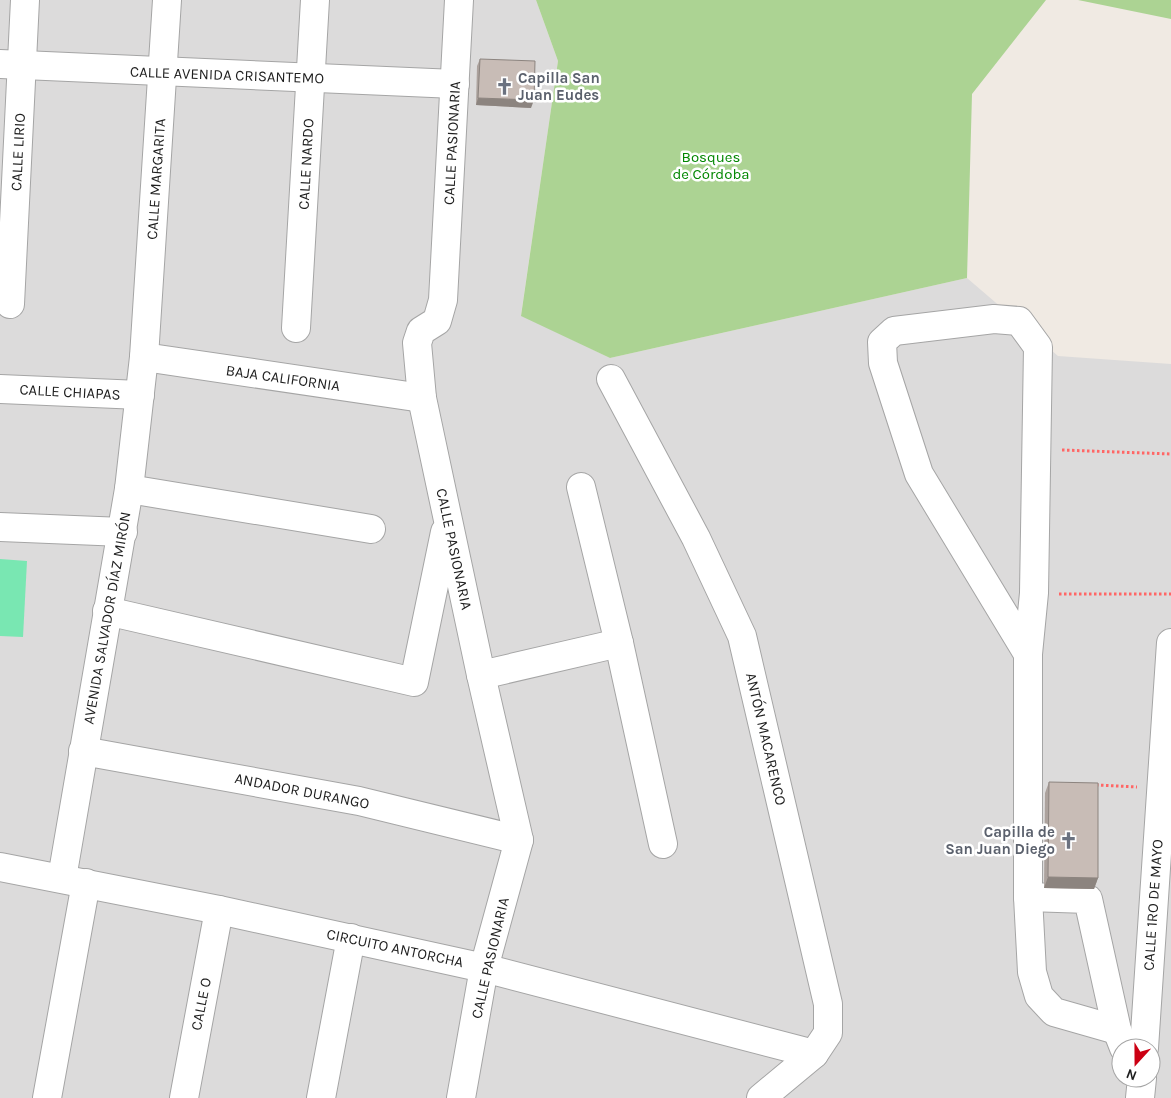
<svg xmlns="http://www.w3.org/2000/svg" width="1171" height="1098" font-family="Karla,sans-serif">
	<rect width="100%" height="100%" fill="#f0eae3"/>
	<!-- residential -->
	<path fill="#dcdbdb" fill-rule="evenodd" d="M0 0H536L558 61 521 315 610 358 967 278 1058 356 1171 364V1098H0ZM1121 1048H1151V1078H1121Z"/>
	<!-- forest -->
	<g fill="#acd393">
		<path d="M536 0H1046L972 94 967 278 610 358 521 316 558 61Z"/>
		<path d="M1078 0H1171V19Z"/>
	</g>
	<!-- pitch -->
	<path fill="#79e7b2" d="M0 559 27 561 23 637 0 636Z"/>
	<g fill="none" stroke-linecap="round" stroke-linejoin="round">
		<defs>
			<g id="minor">
				<path d="M459 0 443 300 437 321 421 331 417 343 422 398 481 675 519 840 484 968 461 1098"/>
				<path d="M0 64 455 84"/>
				<path d="M10 304 25 0"/>
				<path d="M296 328 315 0"/>
				<path d="M144 357 422 398"/>
				<path d="M611 379 696 538 742 636 828 1004V1033L814 1054 761 1098"/>
				<path d="M0 389 140 395"/>
				<path d="M581 487 619 643 663 844"/>
				<path d="M129 489 371 529"/>
				<path d="M0 527 123 532"/>
				<path d="M107 611 414 682 445 532"/>
				<path d="M1028 654 1034 593 1038 347 1019 321 994 319 894 331 882 342 883 363 919 474 1028 654V897L1032 972 1039 996 1054 1012 1117 1030"/>
				<path d="M481 675 619 643"/>
				<path d="M83 751 359 801 519 840"/>
				<path d="M0 867 219 910 484 968 814 1054"/>
				<path d="M62 878 129 489 144 357 167 0"/>
				<path d="M1028 897 1088 899 1117 1030 1124 1048"/>
				<path d="M1144 1048 1171 643"/>
				<path d="M47 1098 86 883"/>
				<path d="M184 1098 219 910"/>
				<path d="M321 1098 351 938"/>
				<path d="M1140 1098 1142 1078"/>
			</g>
		</defs>
		<!-- minor casing -->
		<use href="#minor" stroke="#a5a5a5" stroke-width="30"/>
		<!-- path -->
		<g stroke="#ff6665" stroke-width="3" stroke-dasharray="2.5 2.5" stroke-linecap="butt">
			<path d="M1062 450 1171 454"/>
			<path d="M1059 594H1171"/>
			<path d="M1096 785 1137 787"/>
		</g>
		<!-- minor -->
		<use href="#minor" stroke="#fff" stroke-width="28"/>
	</g>
	<!-- wall -->
	<g fill="#aca29d">
		<path d="M480 59 531 108 476 105 477 66Z"/>
		<path d="M1049 782 1098 878 1094 889 1044 888 1045 793Z"/>
	</g>
	<!-- shaded-wall -->
	<g fill="#8c847f">
		<path d="M478 98 534 100 531 108 476 105Z"/>
		<path d="M1048 877 1098 878 1094 889 1044 888Z"/>
	</g>
	<!-- building -->
	<g fill="#c8bcb6" stroke="#8c847f">
		<path d="M480 59 535 61 534 100 478 98Z"/>
		<path d="M1049 782 1098 783V878L1048 877Z"/>
	</g>
	<!-- icons -->
	<defs>
		<symbol id="church-bare" viewBox="-9 -9 18 18"><path d="M-1.2-6h2.4v3.5h3.3v2.4h-3.3V6h-2.4V-.1h-3.3v-2.4h3.3Z" fill="#6b7280" stroke="#fff" stroke-width="2.5" paint-order="stroke"/></symbol>
	</defs>
	<g fill-rule="evenodd">
		<use href="#church-bare" x="492" y="74" width="25" height="25"/>
		<use href="#church-bare" x="1056" y="828" width="25" height="25"/>
	</g>
	<g text-anchor="middle" stroke-width="5" stroke-linejoin="round" paint-order="stroke">
		<!-- street labels -->
		<g font-size="15" fill="#1e1e1e" stroke="#fff">
			<text transform="translate(227 75) rotate(2)" y="5">CALLE AVENIDA CRISANTEMO</text>
			<text transform="translate(452 143) rotate(-87)" y="5">CALLE PASIONARIA</text>
			<text transform="translate(18 152) rotate(-87)" y="5">CALLE LIRIO</text>
			<text transform="translate(306 164) rotate(-87)" y="5">CALLE NARDO</text>
			<text transform="translate(156 179) rotate(-86)" y="5">CALLE MARGARITA</text>
			<text transform="translate(283 378) rotate(8)" y="5">BAJA CALIFORNIA</text>
			<text transform="translate(70 392) rotate(3)" y="5">CALLE CHIAPAS</text>
			<text transform="translate(454 549) rotate(78)" y="5">CALLE PASIONARIA</text>
			<text transform="translate(107 618) rotate(-80)" y="5">AVENIDA SALVADOR DÍAZ MIRÓN</text>
			<text transform="translate(766 739) rotate(77)" y="5">ANTÓN MACARENCO</text>
			<text transform="translate(302 791) rotate(11)" y="5">ANDADOR DURANGO</text>
			<text transform="translate(1153 905) rotate(-86)" y="5">CALLE 1RO DE MAYO</text>
			<text transform="translate(395 948) rotate(12)" y="5">CIRCUITO ANTORCHA</text>
			<text transform="translate(490 958) rotate(-77)" y="5">CALLE PASIONARIA</text>
			<text transform="translate(201 1004) rotate(-79)" y="5">CALLE O</text>
		</g>
		<!-- worship labels -->
		<g font-size="15" font-weight="bold" fill="#5b616d" stroke="#fff" text-anchor="start">
			<text x="518" y="83">Capilla San<tspan x="518" dy="17">Juan Eudes</tspan></text>
			<text x="1055" y="837" text-anchor="end">Capilla de<tspan x="1055" dy="17">San Juan Diego</tspan></text>
		</g>
		<!-- park labels -->
		<g font-size="15" fill="#028701" stroke="#fff">
			<text x="711" y="162">Bosques<tspan x="711" dy="17">de Córdoba</tspan></text>
		</g>
	</g>
	<!-- north arrow -->
	<g transform="translate(1136 1063) rotate(201)"><circle r="24" fill="#ffffff" stroke="#a5a5a5"/>
	<path d="M0-4L9 19L0 12L-9 19Z" fill="#cc0013"/>
	<text y="-8" font-size="14" font-weight="bold" text-anchor="middle" fill="#1e1e1e">N</text>
	</g>
</svg>
